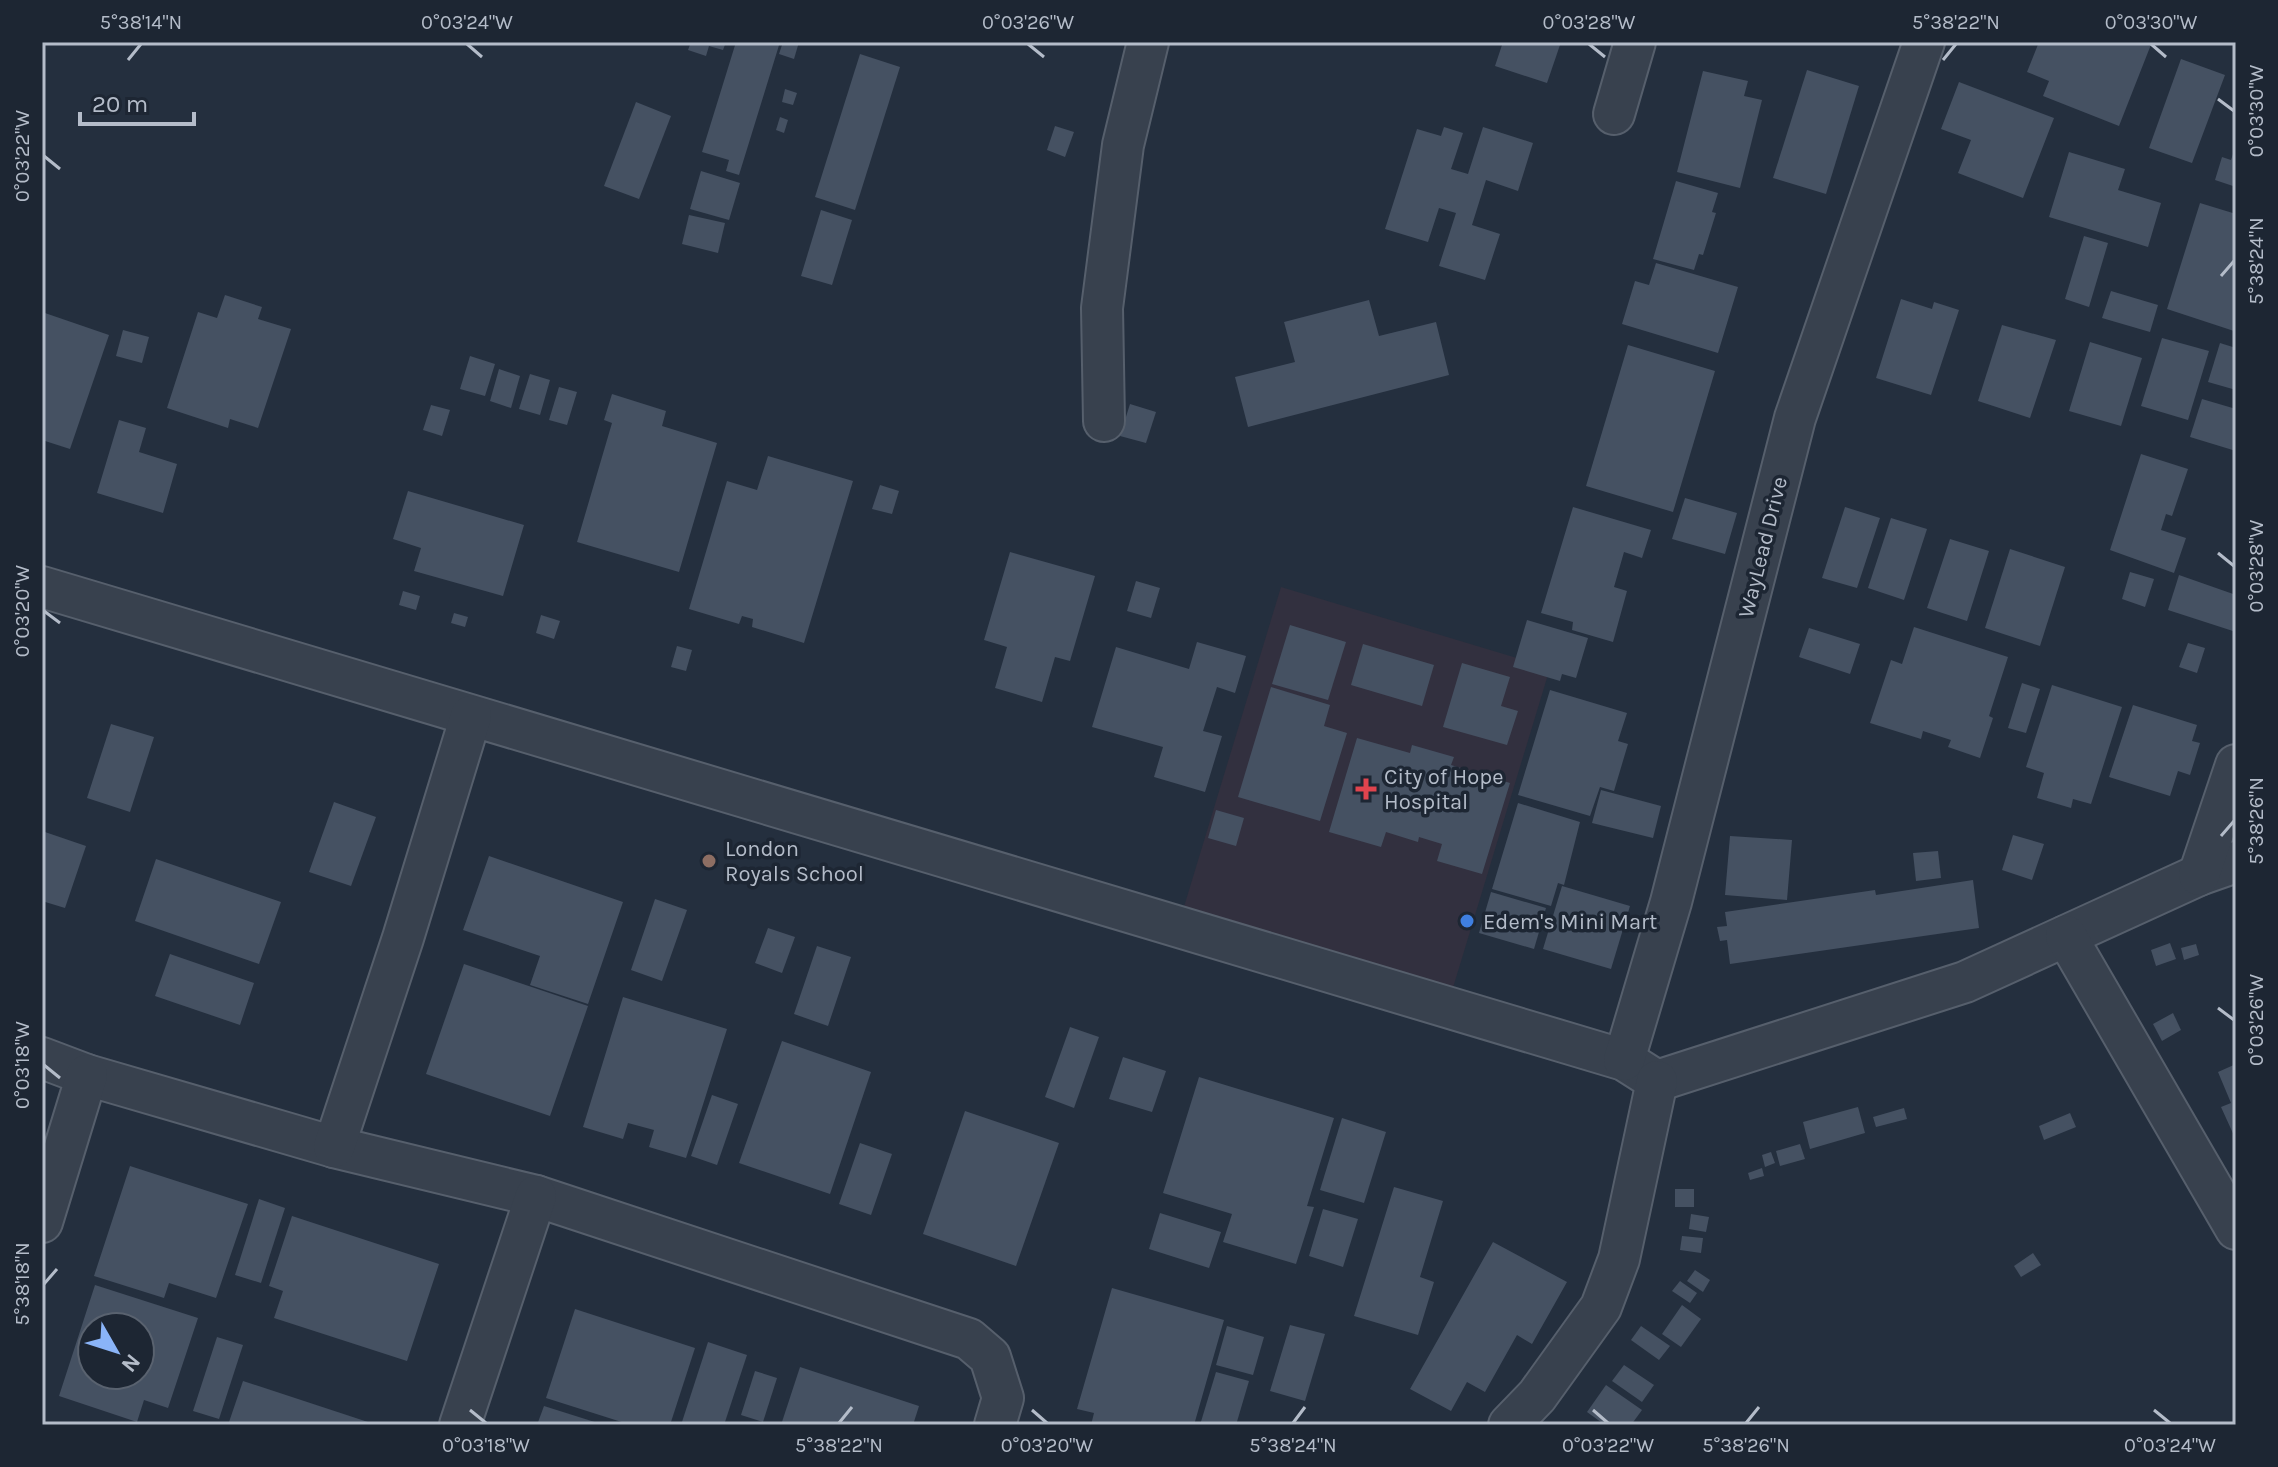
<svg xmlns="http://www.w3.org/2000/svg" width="2278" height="1467" font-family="Karla,sans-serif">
	<rect width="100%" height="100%" fill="#242f3e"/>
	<!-- medical -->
	<path fill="#32303f" d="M1281 587 1550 668 1452 991 1183 910Z"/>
	<!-- building -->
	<g fill="#455162" fill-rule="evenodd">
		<path d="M691 42H726L723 50 709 46 706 56 688 50Z"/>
		<path d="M736 42H780L739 175 726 171 729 160 702 152Z"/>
		<path d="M783 42H799L794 59 779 54Z"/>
		<path d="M1503 42H1561L1547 83 1495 66Z"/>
		<path d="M2039 42H2152L2119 126 2043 96 2049 81 2027 72Z"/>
		<path d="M860 54 900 67 855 210 815 197Z"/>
		<path d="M2181 59 2225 75 2192 163 2149 148Z"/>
		<path d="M1807 70 1859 86 1826 194 1773 178Z"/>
		<path d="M1703 71 1748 81 1744 96 1762 100 1740 188 1677 172Z"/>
		<path d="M1959 82 2054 118 2023 198 1958 173 1971 140 1941 129Z"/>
		<path d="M785 89 797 93 793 105 782 102Z"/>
		<path d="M636 102 671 116 639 199 604 186Z"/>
		<path d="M780 117 788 120 784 133 776 130Z"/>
		<path d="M1055 126 1074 132 1065 157 1047 150Z"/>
		<path d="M1444 127 1463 133 1451 169 1468 174 1483 127 1533 143 1518 191 1486 180 1472 225 1500 234 1485 280 1439 266 1456 213 1439 208 1428 242 1385 229 1417 129 1441 136Z"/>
		<path d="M2236 145V187L2215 180 2222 157 2231 160Z"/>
		<path d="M2069 152 2125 169 2118 190 2161 203 2148 247 2049 217Z"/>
		<path d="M701 171 740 183 729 220 690 209Z"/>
		<path d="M1676 181 1718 193 1712 212 1716 213 1703 255 1699 254 1694 270 1653 259Z"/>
		<path d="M2200 203 2236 214 2234 331 2167 309Z"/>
		<path d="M821 210 852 220 832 285 801 276Z"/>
		<path d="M689 215 725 223 718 253 682 244Z"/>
		<path d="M2084 236 2108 243 2089 307 2065 299Z"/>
		<path d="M1656 263 1738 287 1718 353 1622 324 1635 281 1649 285Z"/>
		<path d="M2111 291 2158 305 2150 332 2102 318Z"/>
		<path d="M225 295 262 307 258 319 291 329 258 428 230 419 228 428 167 408 198 312 217 318Z"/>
		<path d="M1901 299 1932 309 1934 302 1959 310 1931 395 1876 378Z"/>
		<path d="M1369 300 1379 336 1436 322 1449 375 1248 427 1235 377 1295 362 1284 322Z"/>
		<path d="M42 312 109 335 70 449 42 440Z"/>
		<path d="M2002 325 2056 340 2030 418 1978 401Z"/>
		<path d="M123 330 149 337 142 363 116 356Z"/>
		<path d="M2162 338 2209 351 2188 420 2141 406Z"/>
		<path d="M2090 342 2142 358 2121 426 2069 411Z"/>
		<path d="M2220 343 2236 348V390L2208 382Z"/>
		<path d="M1628 345 1715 371 1673 512 1586 486Z"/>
		<path d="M470 356 495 364 485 396 460 389Z"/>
		<path d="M499 369 520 376 511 408 490 401Z"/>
		<path d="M530 374 550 380 540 415 519 409Z"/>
		<path d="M559 387 577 392 567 425 549 420Z"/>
		<path d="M612 394 666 411 662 426 717 443 679 572 577 542 612 423 604 420Z"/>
		<path d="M2202 399 2236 409V451L2190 437Z"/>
		<path d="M1130 404 1156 412 1146 443 1120 436Z"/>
		<path d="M431 405 450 410 442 436 423 430Z"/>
		<path d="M119 420 146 428 139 452 177 464 163 513 97 493Z"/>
		<path d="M2141 454 2188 469 2172 516 2166 514 2161 530 2186 538 2174 573 2110 550Z"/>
		<path d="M768 456 853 481 804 643 752 627 753 619 742 616 739 624 689 609 727 481 757 490Z"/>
		<path d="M880 485 899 491 892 514 872 509Z"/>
		<path d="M408 491 524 525 503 596 414 571 421 548 393 539Z"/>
		<path d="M1685 498 1737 513 1725 554 1672 539Z"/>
		<path d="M1573 507 1651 530 1642 558 1624 552 1614 587 1627 591 1613 642 1572 630 1573 622 1541 613Z"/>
		<path d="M1845 507 1880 518 1857 588 1822 578Z"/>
		<path d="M1891 518 1927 529 1904 600 1868 588Z"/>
		<path d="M1950 539 1989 551 1967 621 1927 608Z"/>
		<path d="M2010 549 2065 567 2040 646 1985 628Z"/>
		<path d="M1010 552 1095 576 1070 661 1055 657 1042 702 995 688 1007 647 984 640Z"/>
		<path d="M2130 572 2154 579 2145 607 2122 599Z"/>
		<path d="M2179 575 2236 595V632L2168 610Z"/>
		<path d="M1136 581 1160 588 1151 618 1127 611Z"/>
		<path d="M403 591 420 596 416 610 399 605Z"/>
		<path d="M454 613 468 617 465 627 451 623Z"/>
		<path d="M541 615 560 621 554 639 536 633Z"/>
		<path d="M1527 620 1588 638 1576 678 1562 674 1560 681 1513 667Z"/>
		<path d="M1290 625 1346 642 1328 700 1272 684Z"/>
		<path d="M1914 627 2008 657 1989 716 1993 718 1980 758 1948 747 1951 740 1923 731 1921 739 1870 723 1891 660 1902 664Z"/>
		<path d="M1809 628 1860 644 1850 674 1799 657Z"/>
		<path d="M1197 642 1246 656 1235 693 1217 687 1203 731 1222 736 1205 792 1154 777 1163 747 1092 727 1116 647 1189 669Z"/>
		<path d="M2188 643 2205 648 2197 673 2179 667Z"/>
		<path d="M1363 644 1434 665 1422 706 1351 685Z"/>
		<path d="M677 646 692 650 686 671 671 667Z"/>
		<path d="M1462 663 1510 677 1501 706 1518 711 1507 745 1443 727Z"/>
		<path d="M2022 683 2040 689 2026 733 2008 728Z"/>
		<path d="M2052 685 2122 707 2091 804 2073 799 2071 808 2037 798 2044 773 2026 767Z"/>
		<path d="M1271 687 1330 705 1324 726 1347 733 1320 821 1238 797Z"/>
		<path d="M1550 690 1627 713 1618 741 1628 744 1614 791 1600 787 1590 816 1518 795Z"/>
		<path d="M2133 705 2197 725 2192 741 2200 743 2190 775 2178 771 2170 796 2109 777Z"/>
		<path d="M111 724 154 737 130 812 87 798Z"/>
		<path d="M1357 738 1410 753 1412 745 1454 757 1451 765 1510 783 1482 874 1437 861 1442 844 1419 837 1418 842 1386 832 1381 847 1329 832Z"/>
		<path d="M1601 790 1661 806 1653 838 1592 823Z"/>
		<path d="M334 802 376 817 351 886 309 872Z"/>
		<path d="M1518 803 1580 822 1564 885 1558 883 1551 906 1492 889Z"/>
		<path d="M1216 810 1244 818 1236 846 1208 838Z"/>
		<path d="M42 831 86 846 65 908 42 901Z"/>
		<path d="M2013 835 2044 844 2032 880 2002 870Z"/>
		<path d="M1730 836 1792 840 1787 900 1725 895Z"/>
		<path d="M1938 851 1941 878 1916 881 1913 853Z"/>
		<path d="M489 856 623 902 588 1004 530 985 540 956 463 930Z"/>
		<path d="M156 859 281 902 259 964 135 921Z"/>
		<path d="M1973 880 1979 928 1730 964 1727 940 1720 941 1717 927 1727 926 1725 912 1875 890 1876 895Z"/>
		<path d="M1562 886 1630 906 1611 969 1543 949Z"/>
		<path d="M1491 892 1546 908 1534 949 1479 933Z"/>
		<path d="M655 899 687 910 662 981 631 970Z"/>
		<path d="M768 928 795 937 782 973 755 963Z"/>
		<path d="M2170 943 2176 959 2156 966 2151 950Z"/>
		<path d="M2196 944 2199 955 2184 960 2181 948Z"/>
		<path d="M817 946 851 957 828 1026 794 1014Z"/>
		<path d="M170 954 254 983 240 1025 155 996Z"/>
		<path d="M464 964 588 1006 550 1116 426 1074Z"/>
		<path d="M623 997 727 1029 686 1158 649 1147 654 1130 628 1123 623 1139 583 1127Z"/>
		<path d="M2173 1013 2181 1030 2162 1041 2153 1024Z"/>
		<path d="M1070 1027 1099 1037 1074 1108 1045 1097Z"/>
		<path d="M782 1041 871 1072 830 1194 739 1163Z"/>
		<path d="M1123 1057 1166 1071 1152 1112 1109 1099Z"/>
		<path d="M2236 1064V1140L2221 1107 2231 1103 2218 1072Z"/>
		<path d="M1199 1077 1334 1118 1307 1206 1314 1207 1296 1264 1223 1242 1232 1214 1163 1193Z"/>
		<path d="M712 1095 738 1104 717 1165 691 1156Z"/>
		<path d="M1858 1107 1865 1133 1810 1149 1803 1122Z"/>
		<path d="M1904 1108 1907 1119 1876 1127 1873 1117Z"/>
		<path d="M965 1111 1059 1143 1016 1266 923 1234Z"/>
		<path d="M2070 1113 2076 1127 2044 1140 2039 1126Z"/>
		<path d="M1342 1118 1386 1132 1364 1203 1320 1190Z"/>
		<path d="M860 1143 892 1154 871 1215 839 1204Z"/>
		<path d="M1800 1144 1805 1159 1780 1166 1776 1151Z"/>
		<path d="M1771 1152 1775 1163 1765 1167 1762 1155Z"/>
		<path d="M130 1166 248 1204 216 1298 169 1283 164 1298 94 1276Z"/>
		<path d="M1762 1168 1764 1176 1750 1180 1748 1173Z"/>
		<path d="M1394 1187 1443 1201 1420 1277 1434 1282 1418 1335 1354 1316Z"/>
		<rect x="1675" y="1189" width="19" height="18"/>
		<path d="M259 1199 285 1208 261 1283 235 1275Z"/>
		<path d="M1323 1209 1358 1219 1343 1267 1309 1256Z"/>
		<path d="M1160 1213 1221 1232 1209 1268 1149 1249Z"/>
		<path d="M1691 1214 1709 1217 1706 1232 1689 1229Z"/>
		<path d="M292 1216 439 1264 407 1361 274 1318 283 1291 269 1286Z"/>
		<path d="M1682 1236 1703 1238 1701 1253 1680 1250Z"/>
		<path d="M1493 1242 1567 1282 1532 1344 1517 1335 1485 1392 1467 1382 1451 1411 1410 1389Z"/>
		<path d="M2033 1253 2041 1265 2021 1277 2014 1266Z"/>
		<path d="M1695 1270 1710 1280 1703 1292 1687 1281Z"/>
		<path d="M1680 1281 1697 1293 1690 1303 1672 1291Z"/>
		<path d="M95 1285 198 1318 168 1408 144 1400 137 1422 59 1396ZM92 1327H140V1375H92Z"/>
		<path d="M1112 1288 1224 1320 1194 1425H1091L1094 1413 1077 1409Z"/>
		<path d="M1682 1305 1701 1319 1681 1347 1662 1334Z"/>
		<path d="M575 1309 695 1348 670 1425H631L546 1398Z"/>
		<path d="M1290 1325 1325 1334 1305 1401 1270 1391Z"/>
		<path d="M1227 1326 1264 1337 1253 1375 1216 1365Z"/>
		<path d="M1641 1326 1670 1346 1659 1360 1631 1340Z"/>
		<path d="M217 1337 243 1345 219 1419 193 1411Z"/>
		<path d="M708 1342 747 1355 724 1425H681Z"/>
		<path d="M1624 1365 1654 1385 1642 1402 1612 1381Z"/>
		<path d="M800 1367 919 1406 913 1425H781Z"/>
		<path d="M755 1371 777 1378 763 1422 741 1415Z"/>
		<path d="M1216 1372 1249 1381 1236 1425H1200Z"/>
		<path d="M243 1381 374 1424V1425H228Z"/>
		<path d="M1606 1385 1642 1410 1631 1425H1605L1587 1412Z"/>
		<path d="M544 1406 601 1424V1425H537Z"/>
	</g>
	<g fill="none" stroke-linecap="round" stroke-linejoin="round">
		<defs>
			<g id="minor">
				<path d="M1614 114 1635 42"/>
				<path d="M1104 421 1102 308 1123 145 1148 42"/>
				<path d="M42 587 1624 1060 1657 1081 1965 982 2199 875 2236 862"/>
				<path d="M2199 875 2236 765"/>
				<path d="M2066 936 2236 1229"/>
				<path d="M42 1058 87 1075 334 1147 536 1196 969 1339 990 1357 1003 1398 995 1425"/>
				<path d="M1624 1060 1671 902 1795 418 1924 42"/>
				<path d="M334 1147 403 938 471 716"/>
				<path d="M42 1222 87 1075"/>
				<path d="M460 1425 536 1196"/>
				<path d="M1509 1425 1537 1396 1601 1307 1619 1259 1657 1081"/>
			</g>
		</defs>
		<!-- minor casing -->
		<use href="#minor" stroke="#565f6c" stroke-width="44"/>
		<!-- minor -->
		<use href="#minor" stroke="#38414e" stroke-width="40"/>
	</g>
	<!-- ticks -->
	<path fill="none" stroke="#b4bcc9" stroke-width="3" d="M467 44 482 57M1028 44 1044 57M1589 44 1605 57M2151 44 2166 57M128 60 141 44M1943 60 1956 44M2218 99 2234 111M44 156 60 169M2221 276 2234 261M2218 553 2234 566M44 611 60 623M2221 836 2234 821M2218 1008 2234 1020M44 1065 60 1078M44 1284 57 1269M470 1410 486 1423M1032 1410 1047 1423M1593 1410 1608 1423M2154 1410 2170 1423M839 1423 852 1407M1293 1423 1305 1407M1746 1423 1759 1407"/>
	<!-- markers -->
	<path fill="#e0444e" stroke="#1d2633" stroke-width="3" d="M1362 777h8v8h8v8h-8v8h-8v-8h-8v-8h8z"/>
	<circle fill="#8d6e63" stroke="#1d2633" stroke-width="3" cx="709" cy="861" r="8"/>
	<circle fill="#3f7fe0" stroke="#1d2633" stroke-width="3" cx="1467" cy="921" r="8"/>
	<g text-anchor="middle" stroke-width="7" stroke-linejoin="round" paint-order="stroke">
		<!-- street labels -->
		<g font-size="22" fill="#b4bcc9" stroke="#1d2633">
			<text transform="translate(1762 547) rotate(-76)" y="8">WayLead Drive</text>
		</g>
		<!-- poi labels -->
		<g font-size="22" fill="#b4bcc9" stroke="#1d2633" text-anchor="start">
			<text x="1384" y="784">City of Hope<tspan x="1384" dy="25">Hospital</tspan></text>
			<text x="725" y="856">London<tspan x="725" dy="25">Royals School</tspan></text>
			<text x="1483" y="929">Edem's Mini Mart</text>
		</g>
	</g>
	<!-- border -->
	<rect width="2278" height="1467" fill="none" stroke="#1d2633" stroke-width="88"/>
	<!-- north arrow -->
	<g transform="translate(116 1351) rotate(129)"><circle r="38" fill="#1d2633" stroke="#59626f" stroke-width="2"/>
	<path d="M0-6L14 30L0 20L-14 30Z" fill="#8ab4f8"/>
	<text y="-12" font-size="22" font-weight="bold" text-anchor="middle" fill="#b4bcc9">N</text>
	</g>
	<!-- scale -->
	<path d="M80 112v12h114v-12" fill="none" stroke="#b4bcc9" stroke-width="4"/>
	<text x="92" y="112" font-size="24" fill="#b4bcc9" stroke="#1d2633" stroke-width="6" paint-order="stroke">20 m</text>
	<rect x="44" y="44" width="2190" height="1379" fill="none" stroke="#b4bcc9" stroke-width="3"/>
	<g font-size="20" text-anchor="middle" fill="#b4bcc9">
		<text x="141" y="29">5°38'14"N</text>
		<text x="467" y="29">0°03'24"W</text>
		<text x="1028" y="29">0°03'26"W</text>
		<text x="1589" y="29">0°03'28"W</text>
		<text x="1956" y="29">5°38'22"N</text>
		<text x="2151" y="29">0°03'30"W</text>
		<text transform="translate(2256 111) rotate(-90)" y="7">0°03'30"W</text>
		<text transform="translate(22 156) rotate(-90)" y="7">0°03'22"W</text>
		<text transform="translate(2256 261) rotate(-90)" y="7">5°38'24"N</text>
		<text transform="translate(2256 566) rotate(-90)" y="7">0°03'28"W</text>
		<text transform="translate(22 611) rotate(-90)" y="7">0°03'20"W</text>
		<text transform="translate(2256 821) rotate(-90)" y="7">5°38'26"N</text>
		<text transform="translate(2256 1020) rotate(-90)" y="7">0°03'26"W</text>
		<text transform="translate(22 1065) rotate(-90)" y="7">0°03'18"W</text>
		<text transform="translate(22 1284) rotate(-90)" y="7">5°38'18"N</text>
		<text x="486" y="1452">0°03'18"W</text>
		<text x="839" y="1452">5°38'22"N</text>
		<text x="1047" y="1452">0°03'20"W</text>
		<text x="1293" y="1452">5°38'24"N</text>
		<text x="1608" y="1452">0°03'22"W</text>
		<text x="1746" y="1452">5°38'26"N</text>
		<text x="2170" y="1452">0°03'24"W</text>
	</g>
</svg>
